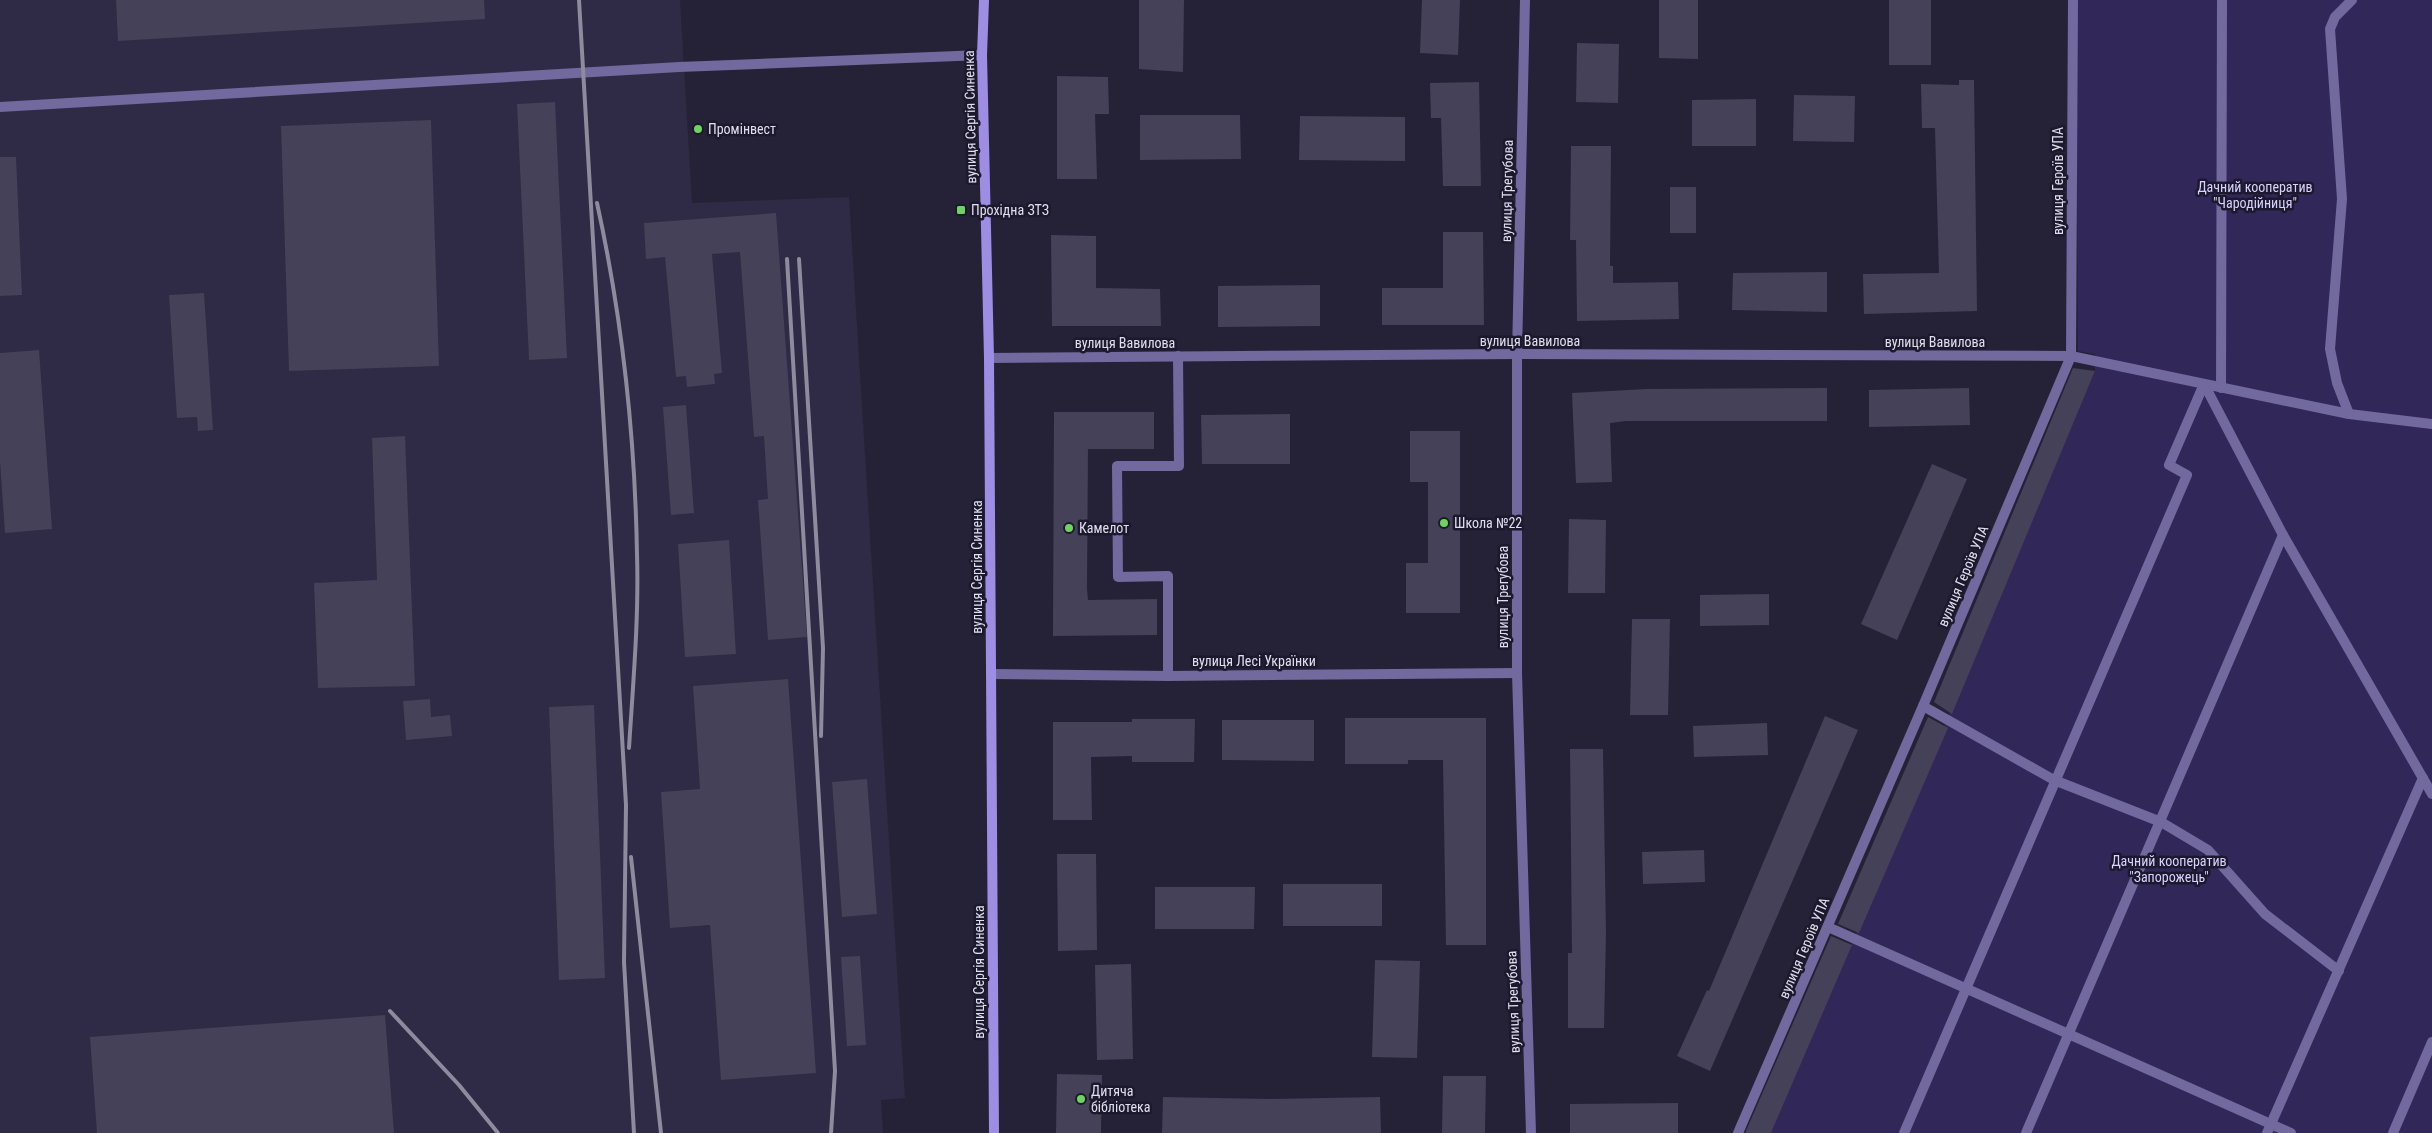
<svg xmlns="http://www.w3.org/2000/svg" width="2432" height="1133" font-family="'Roboto Condensed',sans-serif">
	<rect width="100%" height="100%" fill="#252237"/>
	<!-- built -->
	<path fill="#2f2a46" d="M0 0H680L692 203 849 197 905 1098 881 1100 883 1133H0Z"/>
	<!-- green -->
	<path fill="#322759" d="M2076 0H2432V1133H1771L2095 371V354L2078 351Z"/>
	<!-- building -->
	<g fill="#444158">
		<path d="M116 0H484L485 19 118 41Z"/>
		<path d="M1139 0H1184L1183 72 1139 69Z"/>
		<path d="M1422 0H1460L1458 55 1420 53Z"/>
		<path d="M1659 0H1698V59L1659 58Z"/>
		<rect x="1889" y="0" width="42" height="65"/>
		<path d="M1577 43 1619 44 1618 103 1576 102Z"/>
		<path d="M1057 76 1108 77 1109 114H1095L1097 179H1057Z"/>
		<path d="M1959 80H1974L1977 311 1864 314 1863 274 1939 273 1935 128H1922L1921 84 1959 85Z"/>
		<path d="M1479 82 1481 186H1443L1441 118H1431L1430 83Z"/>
		<path d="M1794 95 1855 96 1854 142 1793 141Z"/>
		<path d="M1756 99V146H1692V100Z"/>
		<path d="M555 102 567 358 529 360 517 104Z"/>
		<path d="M1140 115H1240L1241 159 1140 160Z"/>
		<path d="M1300 116 1405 117V161L1299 160Z"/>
		<path d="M431 120 439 366 289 371 281 126Z"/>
		<path d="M1571 146H1611L1610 266H1613V283L1678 282 1679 319 1577 321 1576 240H1570Z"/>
		<path d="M0 157H16L22 295 0 296Z"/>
		<rect x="1670" y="187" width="26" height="46"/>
		<path d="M776 213 807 637 768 640 758 500 768 499 764 436 754 437 740 252 712 254 722 373 714 374 715 384 687 387 686 376 676 377 665 257 646 259 644 223Z"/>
		<path d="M1443 232H1483L1484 325H1382V288H1443Z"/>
		<path d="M1051 235 1096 236V288L1160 289 1161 326H1052Z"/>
		<path d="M1827 272V312L1732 310 1733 273Z"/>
		<path d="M1320 285V326L1218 327V286Z"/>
		<path d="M204 293 213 430 198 431 197 417 177 418 169 295Z"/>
		<path d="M39 350 52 529 5 533 0 462V353Z"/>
		<path d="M2073 368 2095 371 1952 714 1934 702Z"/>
		<path d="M1827 388V421H1626L1610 423 1612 482 1576 483 1572 393 1647 389Z"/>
		<path d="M1969 388 1970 425 1869 427V390Z"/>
		<path d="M686 405 694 513 671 515 663 407Z"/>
		<path d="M1054 412H1154V449H1088L1087 589 1088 600 1157 599V635L1053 636Z"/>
		<path d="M1290 414V464H1202L1201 415Z"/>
		<path d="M1410 431H1460V613H1406V563H1428V482H1410Z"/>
		<path d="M405 436 415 686 318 688 314 583 377 580 372 438Z"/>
		<path d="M1932 464 1967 479 1897 640 1861 624Z"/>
		<path d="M1569 519 1606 520 1605 593H1568Z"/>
		<path d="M729 540 736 654 685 657 678 544Z"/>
		<path d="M1769 594V625L1700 626V595Z"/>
		<path d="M1632 619H1670L1668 715H1630Z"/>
		<path d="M788 679 816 1073 721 1080 710 925 670 928 661 792 700 789 693 686Z"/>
		<path d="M430 699 431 717 450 715 452 736 406 740 403 701Z"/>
		<path d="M594 705 605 978 559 980 549 707Z"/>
		<path d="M1825 716 1858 730 1710 1071 1677 1056 1707 990 1709 991Z"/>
		<path d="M1928 717 1948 728 1859 933 1838 924Z"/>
		<path d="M1345 718H1486V945H1446L1443 760H1408V764H1345Z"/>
		<path d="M1132 719H1195L1194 762H1132V756L1091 757 1092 820H1053V722H1132Z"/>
		<path d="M1222 720H1314V761L1222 760Z"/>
		<path d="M1767 723 1768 755 1694 757 1693 726Z"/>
		<path d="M1570 749H1603L1606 932 1604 1028H1568V953H1572Z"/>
		<path d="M867 779 877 914 842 917 832 782Z"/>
		<path d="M1704 850 1705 882 1643 884 1642 852Z"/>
		<path d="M1057 854H1096L1097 950 1058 951Z"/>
		<rect x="1283" y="884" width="99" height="42"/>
		<path d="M1155 887H1255L1254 929H1155Z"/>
		<path d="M1831 936 1852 945 1771 1133H1745Z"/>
		<path d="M860 956 866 1045 847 1046 841 957Z"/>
		<path d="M1375 960 1420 961 1417 1058 1372 1057Z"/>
		<path d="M1131 964 1133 1059 1097 1060 1095 965Z"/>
		<path d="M385 1015 394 1133H97L90 1037Z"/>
		<path d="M1057 1074 1102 1075 1101 1133H1056Z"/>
		<path d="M1443 1076H1486L1485 1133H1442Z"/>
		<path d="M1163 1097 1271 1099 1380 1097 1381 1133H1162Z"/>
		<path d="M1678 1103V1133H1570V1104Z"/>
	</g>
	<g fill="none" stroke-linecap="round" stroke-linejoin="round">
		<!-- lane -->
		<g stroke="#72699e" stroke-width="10">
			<path d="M0 107 679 67 982 55"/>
			<path d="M2071 356 2349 414 2432 424"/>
			<path d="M2204 384 2283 535 2432 794"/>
			<path d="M2221 388 2222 0"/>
			<path d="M2349 414 2337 383 2330 349 2342 199 2330 29 2335 17 2352 0"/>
			<path d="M1168 676V576L1118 577 1117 466H1179L1178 356"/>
			<path d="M1923 706 2054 780 2161 822 2208 850 2265 914 2339 971"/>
			<path d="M1828 927 2291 1133"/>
			<path d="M1904 1133 2187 475 2169 465 2204 384"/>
			<path d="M2026 1133 2283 535"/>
			<path d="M2267 1133 2423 778"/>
			<path d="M2393 1133 2432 1042"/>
		</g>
		<!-- street -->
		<g stroke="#72699e" stroke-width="10">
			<path d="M1525 0 1517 354V673L1531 1133"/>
			<path d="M989 358 1517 354 2071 356"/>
			<path d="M991 674 1168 676 1517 673"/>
			<path d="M1738 1133 1923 706 2071 356 2073 0"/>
		</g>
		<!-- secondary -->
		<path stroke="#9d8ee3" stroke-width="10" d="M984 0 982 55 989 358 994 1133"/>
		<!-- rail -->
		<g stroke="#8d8b9d" stroke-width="4">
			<path d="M579 0 626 805 624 962 634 1133"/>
			<path d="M597 203C622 317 635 438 637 554 639 618 633 684 629 748"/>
			<path d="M787 259 835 1071 831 1133"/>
			<path d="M799 259 823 648 821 736"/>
			<path d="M631 857 661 1133"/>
			<path d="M390 1011 459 1085 498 1133"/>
		</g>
	</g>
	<!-- markers -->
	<g fill="#6fd360" stroke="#1c182d" stroke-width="2">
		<circle cx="698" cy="129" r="5"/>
		<rect x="956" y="205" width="10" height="10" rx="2.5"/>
		<circle cx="1444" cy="523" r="5"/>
		<circle cx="1069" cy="528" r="5"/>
		<circle cx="1081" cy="1099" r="5"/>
	</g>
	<g text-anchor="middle" stroke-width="5" stroke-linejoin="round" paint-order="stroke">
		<!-- street labels -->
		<g font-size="14" fill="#e0dfed" stroke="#1c182d">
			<text transform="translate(970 117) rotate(-91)" y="5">вулиця Сергія Синенка</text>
			<text transform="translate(2058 181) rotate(-90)" y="5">вулиця Героїв УПА</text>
			<text transform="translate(1507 191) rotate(-89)" y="5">вулиця Трегубова</text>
			<text x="1530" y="346">вулиця Вавилова</text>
			<text x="1935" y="347">вулиця Вавилова</text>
			<text x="1125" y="348">вулиця Вавилова</text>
			<text transform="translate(977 567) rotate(-90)" y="5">вулиця Сергія Синенка</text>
			<text transform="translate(1963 576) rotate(-67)" y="5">вулиця Героїв УПА</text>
			<text transform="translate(1503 597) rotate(-90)" y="5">вулиця Трегубова</text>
			<text x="1254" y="666">вулиця Лесі Українки</text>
			<text transform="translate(1804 948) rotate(-67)" y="5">вулиця Героїв УПА</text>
			<text transform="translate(979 972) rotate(-90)" y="5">вулиця Сергія Синенка</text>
			<text transform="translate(1513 1002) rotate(-92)" y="5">вулиця Трегубова</text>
		</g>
		<!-- poi labels -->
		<g font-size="14" fill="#e0dfed" stroke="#1c182d" text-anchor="start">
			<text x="708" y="134">Промінвест</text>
			<text x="971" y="215">Прохідна ЗТЗ</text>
			<text x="1454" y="528">Школа №22</text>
			<text x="1079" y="533">Камелот</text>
			<text x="1091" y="1096">Дитяча<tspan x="1091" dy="16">бібліотека</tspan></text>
		</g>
		<!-- park labels -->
		<g font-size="14" fill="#d8d2ff" stroke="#1c182d">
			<text x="2255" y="192">Дачний кооператив<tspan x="2255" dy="16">"Чародійниця"</tspan></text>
			<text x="2169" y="866">Дачний кооператив<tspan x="2169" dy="16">"Запорожець"</tspan></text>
		</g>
	</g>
</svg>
